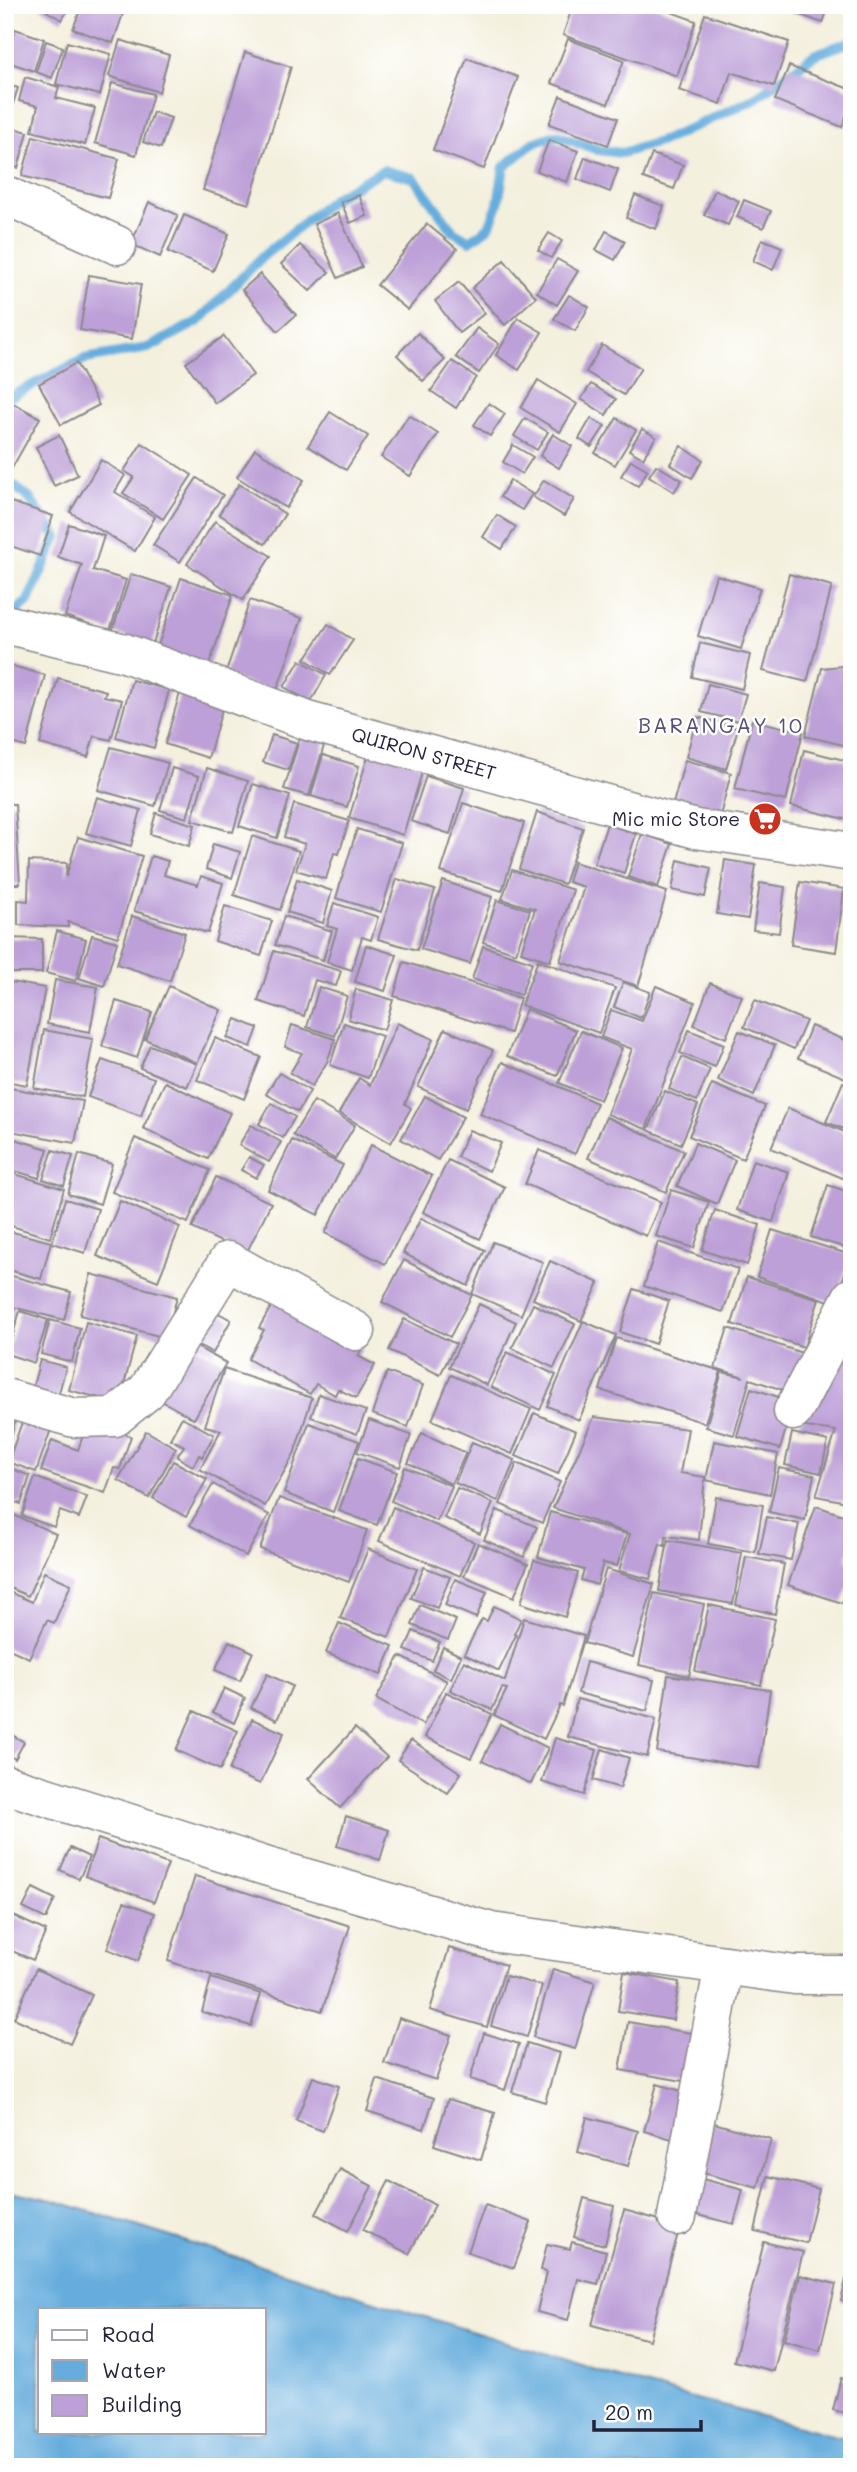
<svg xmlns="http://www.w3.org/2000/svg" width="857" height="2472" font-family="Mali,sans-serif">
	<rect width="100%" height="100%" fill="#fff"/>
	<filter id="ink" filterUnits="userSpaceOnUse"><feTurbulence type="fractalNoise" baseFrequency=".0143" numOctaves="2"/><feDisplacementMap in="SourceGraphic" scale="14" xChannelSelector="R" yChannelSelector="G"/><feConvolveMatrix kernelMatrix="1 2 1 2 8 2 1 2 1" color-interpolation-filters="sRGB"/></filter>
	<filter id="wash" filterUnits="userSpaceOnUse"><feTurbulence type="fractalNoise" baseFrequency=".00686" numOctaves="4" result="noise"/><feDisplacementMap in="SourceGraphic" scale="28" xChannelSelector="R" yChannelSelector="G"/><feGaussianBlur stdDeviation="1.57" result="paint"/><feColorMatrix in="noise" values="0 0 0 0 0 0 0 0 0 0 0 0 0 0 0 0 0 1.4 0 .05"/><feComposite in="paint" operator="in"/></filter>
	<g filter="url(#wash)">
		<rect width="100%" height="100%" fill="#f4f0de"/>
		<!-- water -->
		<path fill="#66addd" stroke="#44688c" stroke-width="2" fill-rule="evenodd" d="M5 2190 53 2200 643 2385 852 2440V2467H5ZM40 2309H264V2432H40Z"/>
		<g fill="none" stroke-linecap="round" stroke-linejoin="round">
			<!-- stream -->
			<g stroke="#66addd" stroke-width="10">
				<path d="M5 399 85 359 148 348 199 321 262 257 334 198 383 170 414 178 453 231 470 241 489 227 498 204 504 167 533 143 556 135 598 150 622 153 665 140 754 99 814 55 852 41"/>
				<path d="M5 479 29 498 57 537 28 601 10 617"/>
			</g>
		</g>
		<g id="blocks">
			<!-- building -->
			<g fill="#bda0d8">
				<path d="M36 5H71L62 20Z"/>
				<path d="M82 5H126L113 43 73 29Z"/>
				<path d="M573 5H652L696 21 677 76 563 35Z"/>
				<path d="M772 5H829L823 23Z"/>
				<path d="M705 14 789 42 774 86 731 72 721 104 679 90Z"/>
				<path d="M15 29 44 39 34 71 5 61Z"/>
				<path d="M568 39 624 60 608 104 551 83Z"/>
				<path d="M120 40 169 55 159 92 109 76Z"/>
				<path d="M46 41 63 47 52 78 36 72Z"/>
				<path d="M67 42 111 54 100 95 56 84Z"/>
				<path d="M245 52 291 67 249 204 203 190Z"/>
				<path d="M467 58 518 77 484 169 433 150Z"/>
				<path d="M789 66 852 90V100L842 127 775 100Z"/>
				<path d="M25 77 59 87 56 98 95 108 85 145 32 131 38 106 19 101Z"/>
				<path d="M112 83 153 94 136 155 95 143Z"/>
				<path d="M5 84 18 88 10 113 5 111Z"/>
				<path d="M560 96 618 118 608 145 549 124Z"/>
				<path d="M153 112 171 118 161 148 143 142Z"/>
				<path d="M6 126 28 132 18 168 5 164Z"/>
				<path d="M33 136 119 159 108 198 22 176Z"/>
				<path d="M549 140 578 151 567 182 537 171Z"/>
				<path d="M652 154 683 165 674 189 643 178Z"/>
				<path d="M585 157 618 169 610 192 577 179Z"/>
				<path d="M715 190 739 201 728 225 704 215Z"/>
				<path d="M359 195 367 216 350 223 341 202Z"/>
				<path d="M635 195 664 206 656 229 626 218Z"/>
				<path d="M744 200 771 211 763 228 737 217Z"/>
				<path d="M149 202 178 215 160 257 131 244Z"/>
				<path d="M338 213 362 267 338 278 314 224Z"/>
				<path d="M184 215 229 234 213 271 168 252Z"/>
				<path d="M427 224 457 249 408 310 377 285Z"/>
				<path d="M606 231 625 241 615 260 596 250Z"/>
				<path d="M549 233 562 241 551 258 538 250Z"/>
				<path d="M762 239 782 247 773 270 753 261Z"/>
				<path d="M300 245 329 272 310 291 281 264Z"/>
				<path d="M557 259 578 271 557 305 537 292Z"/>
				<path d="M504 260 536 297 505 325 472 288Z"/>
				<path d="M260 274 296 315 278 331 242 290Z"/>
				<path d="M89 275 141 284 132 339 80 330Z"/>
				<path d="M459 282 485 313 459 333 435 301Z"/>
				<path d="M569 295 589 307 575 331 554 319Z"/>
				<path d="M518 318 542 332 519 370 496 355Z"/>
				<path d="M477 328 499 344 479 373 456 357Z"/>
				<path d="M418 333 445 360 423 381 397 355Z"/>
				<path d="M224 336 253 375 215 403 186 363Z"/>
				<path d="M602 345 641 368 624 395 586 372Z"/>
				<path d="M452 361 476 377 456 408 431 391Z"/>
				<path d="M76 363 99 405 61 425 39 384Z"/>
				<path d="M538 380 577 404 560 432 521 408Z"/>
				<path d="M591 384 616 399 606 415 581 399Z"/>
				<path d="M7 400 40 418 12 468 5 465Z"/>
				<path d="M489 403 505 414 490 436 474 425Z"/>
				<path d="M330 412 368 436 346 470 308 446Z"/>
				<path d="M409 415 438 434 410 476 381 457Z"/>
				<path d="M525 418 548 432 537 450 514 436Z"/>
				<path d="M591 418 605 426 591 447 579 439Z"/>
				<path d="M617 418 636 430 615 465 595 453Z"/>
				<path d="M642 429 656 437 643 458 629 450Z"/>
				<path d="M553 434 572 446 559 468 540 456Z"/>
				<path d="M59 435 78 475 54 486 36 447Z"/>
				<path d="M142 443 192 475 163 519 123 493 134 477 124 471Z"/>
				<path d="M513 445 533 457 522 474 503 462Z"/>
				<path d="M681 446 703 460 692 478 670 464Z"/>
				<path d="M255 449 304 480 286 508 237 477Z"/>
				<path d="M101 460 125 475 115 492 155 517 135 551 70 512Z"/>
				<path d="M631 460 648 470 638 486 621 476Z"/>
				<path d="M656 465 682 480 674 492 649 476Z"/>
				<path d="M197 478 223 495 180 562 153 545Z"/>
				<path d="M510 480 532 494 522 510 500 497Z"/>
				<path d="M544 480 574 499 564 516 533 497Z"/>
				<path d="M239 484 285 514 265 544 219 514Z"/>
				<path d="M5 500 53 516 40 556 5 544Z"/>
				<path d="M497 515 516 527 502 549 483 537Z"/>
				<path d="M215 521 271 556 243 600 187 564Z"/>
				<path d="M69 524 104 536 93 570 126 580 110 631 65 616 82 565 58 557Z"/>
				<path d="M131 574 171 587 152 646 112 632Z"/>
				<path d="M789 574 832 586 807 682 763 671Z"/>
				<path d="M716 575 760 588 741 649 698 636Z"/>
				<path d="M181 578 233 595 207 671 155 654Z"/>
				<path d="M250 600 302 618 276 693 225 675Z"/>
				<path d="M328 624 353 640 330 675 305 659Z"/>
				<path d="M700 643 750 655 742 689 692 677Z"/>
				<path d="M300 660 326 675 311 702 284 687Z"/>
				<path d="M5 664 45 675 26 747 5 741Z"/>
				<path d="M852 665V747L805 736 822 668Z"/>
				<path d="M58 678 106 691 104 696 122 700 111 740 94 736 88 757 40 744Z"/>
				<path d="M132 680 169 690 154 748 116 737Z"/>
				<path d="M708 684 746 694 738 721 701 712Z"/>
				<path d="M182 686 225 699 208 758 165 744Z"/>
				<path d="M697 717 738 728 726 769 686 757Z"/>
				<path d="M752 720 803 732 786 801 735 789Z"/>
				<path d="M302 731 326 739 309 796 284 789Z"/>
				<path d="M272 735 297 743 288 770 263 762Z"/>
				<path d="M111 747 168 763 155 806 98 790Z"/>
				<path d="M370 750 424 766 403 835 349 818Z"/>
				<path d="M804 750 852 762V809L849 820 791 806Z"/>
				<path d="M323 755 359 766 347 807 311 796Z"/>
				<path d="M685 760 731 773 718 824 671 811Z"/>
				<path d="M172 768 199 776 187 818 160 810Z"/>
				<path d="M207 768 248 781 233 832 192 820Z"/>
				<path d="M426 776 464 788 450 834 411 821Z"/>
				<path d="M253 784 290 796 277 838 239 826Z"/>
				<path d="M97 797 141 810 131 846 86 833Z"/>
				<path d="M463 803 524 823 502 891 441 872Z"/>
				<path d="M5 804H15L20 884H5Z"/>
				<path d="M294 804 349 821 339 854 334 853 326 879 296 870 305 844 284 837Z"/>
				<path d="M537 812 583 828 564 884 519 869Z"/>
				<path d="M156 813 195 825 189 846 150 834Z"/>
				<path d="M607 824 636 834 624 873 594 864Z"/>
				<path d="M357 829 402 843 381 912 336 898Z"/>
				<path d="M642 834 672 844 658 887 628 877Z"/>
				<path d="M252 836 299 851 280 910 234 895Z"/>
				<path d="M78 837 142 856 118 937 68 922V927L18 925V900L28 901 29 861 67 863 66 877Z"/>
				<path d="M213 844 240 852 232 878 206 869Z"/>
				<path d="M151 856 168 861 164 875 198 885 201 876 223 883 208 933 134 911Z"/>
				<path d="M678 860 711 868 705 897 672 890Z"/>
				<path d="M725 860 756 865 748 919 717 914Z"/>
				<path d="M574 862 667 892 638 986 560 961 584 887 568 882Z"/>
				<path d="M512 870 573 890 550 961 521 952 535 909 502 899Z"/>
				<path d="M297 879 332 891 323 923 287 912Z"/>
				<path d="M397 879 435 890 417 950 378 939Z"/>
				<path d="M443 881 492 897 470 964 421 949Z"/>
				<path d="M800 882 844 889 836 952 791 945Z"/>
				<path d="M760 883 785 887 779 933 753 930Z"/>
				<path d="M497 900 530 910 516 953 483 942Z"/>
				<path d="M334 903 378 917 371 940 362 937 352 970 327 962 337 929 327 926Z"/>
				<path d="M225 906 272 921 261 956 215 941Z"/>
				<path d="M132 916 185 933 170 981 117 964Z"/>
				<path d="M284 916 332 931 323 960 275 945Z"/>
				<path d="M57 931 86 939 76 981 46 973Z"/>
				<path d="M92 935 117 942 104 986 79 978Z"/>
				<path d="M5 938 42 939V973H5Z"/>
				<path d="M366 945 397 955 385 991 355 982Z"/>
				<path d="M483 946 532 962 521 995 472 979Z"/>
				<path d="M274 951 341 971 336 986 315 980 304 1016 258 1001Z"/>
				<path d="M538 960 615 988 599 1033 521 1005Z"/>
				<path d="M404 962 520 998 510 1033 394 996Z"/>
				<path d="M55 980 98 987 90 1032 47 1024Z"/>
				<path d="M5 981 45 988 27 1085 5 1081Z"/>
				<path d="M623 982 650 992 641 1018 614 1007Z"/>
				<path d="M710 983 742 996 726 1038 694 1025Z"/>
				<path d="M169 986 221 1010 197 1063 145 1039Z"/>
				<path d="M656 986 695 1002 646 1129 607 1114 632 1049 601 1037 611 1010 642 1021Z"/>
				<path d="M319 987 347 996 335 1036 307 1027Z"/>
				<path d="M356 989 393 1000 384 1030 348 1019Z"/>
				<path d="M755 1000 806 1021 794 1049 744 1027Z"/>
				<path d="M116 1001 152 1012 137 1058 102 1046Z"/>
				<path d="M526 1009 576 1030 557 1076 507 1056Z"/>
				<path d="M236 1019 258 1028 251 1047 227 1038Z"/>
				<path d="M344 1023 382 1036 368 1078 330 1065Z"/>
				<path d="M397 1023 433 1039 405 1104 411 1108 391 1143 339 1113 359 1078 370 1085Z"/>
				<path d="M292 1025 335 1039 327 1062 312 1086 290 1073 302 1053 285 1047Z"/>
				<path d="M811 1026 852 1043V1081L798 1058Z"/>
				<path d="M445 1029 493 1050 466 1109 418 1087Z"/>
				<path d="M44 1030 93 1039 83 1097 34 1088Z"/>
				<path d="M689 1030 724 1044 715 1067 680 1053Z"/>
				<path d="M581 1031 622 1048 600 1100 559 1083Z"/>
				<path d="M739 1031 775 1045 754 1096 718 1080Z"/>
				<path d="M215 1038 261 1057 244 1099 197 1080Z"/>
				<path d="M150 1045 197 1064 187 1087 140 1068Z"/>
				<path d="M682 1057 710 1069 697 1101 669 1089Z"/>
				<path d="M102 1060 154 1078 141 1116 88 1097Z"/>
				<path d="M502 1062 597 1103 575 1154 480 1114Z"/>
				<path d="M279 1073 310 1091 298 1112 266 1094Z"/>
				<path d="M165 1082 230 1113 208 1159 143 1128Z"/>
				<path d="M843 1082 852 1086V1132L826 1122Z"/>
				<path d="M712 1084 765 1106 743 1159 689 1136Z"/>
				<path d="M5 1087 83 1101 75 1143 5 1130Z"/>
				<path d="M665 1091 698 1105 681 1144 648 1130Z"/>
				<path d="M425 1096 463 1117 438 1160 401 1139Z"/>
				<path d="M314 1101 355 1125 335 1159 293 1135Z"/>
				<path d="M271 1103 295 1117 283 1138 259 1124Z"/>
				<path d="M788 1108 852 1135V1182L771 1148Z"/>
				<path d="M606 1117 684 1151 666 1192 588 1158Z"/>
				<path d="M251 1125 281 1142 269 1162 239 1145Z"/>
				<path d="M469 1130 501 1143 489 1171 457 1157Z"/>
				<path d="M5 1136 48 1149 39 1178 5 1168Z"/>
				<path d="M135 1138 210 1170 188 1223 112 1192Z"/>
				<path d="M292 1140 343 1165 318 1215 268 1190Z"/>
				<path d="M695 1143 735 1160 717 1204 677 1186Z"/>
				<path d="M371 1145 432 1176 385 1264 325 1233Z"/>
				<path d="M53 1150 73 1156 64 1186 43 1179Z"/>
				<path d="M539 1150 661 1202 646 1236 525 1184Z"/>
				<path d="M79 1154 112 1164 100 1204 68 1194Z"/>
				<path d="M249 1157 264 1165 256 1178 241 1170Z"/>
				<path d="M448 1160 505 1187 480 1239 423 1212Z"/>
				<path d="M753 1160 789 1172 773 1222 737 1210Z"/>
				<path d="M5 1171 64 1189 50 1238 5 1224Z"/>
				<path d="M216 1177 271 1203 246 1254 192 1228Z"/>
				<path d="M828 1185 852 1193V1250L811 1237Z"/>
				<path d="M671 1190 709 1202 694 1248 656 1236Z"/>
				<path d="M65 1199 98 1209 85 1253 52 1243Z"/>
				<path d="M120 1201 180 1227 158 1281 97 1256Z"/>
				<path d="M715 1210 760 1225 747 1265 702 1250Z"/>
				<path d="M421 1218 485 1250 468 1286 403 1253Z"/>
				<path d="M5 1230 51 1242 41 1279 5 1269Z"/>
				<path d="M772 1230 851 1255 835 1303 757 1277Z"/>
				<path d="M493 1242 543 1262 521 1315 472 1294Z"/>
				<path d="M658 1242 738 1269 723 1312 644 1286Z"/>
				<path d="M404 1260 472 1295 450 1337 382 1302Z"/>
				<path d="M550 1261 599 1283 581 1321 533 1299Z"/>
				<path d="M5 1274 71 1292 64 1320 5 1305Z"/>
				<path d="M91 1274 177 1297 166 1338 80 1315Z"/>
				<path d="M747 1277 819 1299 804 1347 732 1324Z"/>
				<path d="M634 1289 669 1301 655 1344 620 1332Z"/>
				<path d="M276 1298 363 1346 358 1356 375 1365 356 1398 338 1389 335 1395 316 1384 310 1394 248 1359 264 1330 259 1328Z"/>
				<path d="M479 1304 516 1322 487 1385 449 1367Z"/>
				<path d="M533 1304 575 1324 554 1368 512 1348Z"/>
				<path d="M204 1305 231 1320 213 1353 186 1338Z"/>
				<path d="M5 1307 15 1310 6 1340H5Z"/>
				<path d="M20 1311 48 1320 34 1363 7 1354Z"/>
				<path d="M404 1319 456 1344 440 1375 389 1350Z"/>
				<path d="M50 1320 80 1328 72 1362 41 1354Z"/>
				<path d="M583 1321 616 1335 579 1420 547 1406Z"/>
				<path d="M86 1322 137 1336 119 1403 69 1390Z"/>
				<path d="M728 1328 805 1354 792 1393 750 1379 734 1435 706 1427 722 1372 744 1377 715 1368Z"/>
				<path d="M616 1338 721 1371 705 1423 600 1390Z"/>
				<path d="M184 1340 226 1363 194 1419 153 1396Z"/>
				<path d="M841 1349 852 1351V1503L816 1496 836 1431 798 1426Z"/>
				<path d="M507 1352 556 1375 540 1410 491 1387Z"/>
				<path d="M40 1360 66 1367 57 1400 31 1393Z"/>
				<path d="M224 1369 312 1398 294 1454 265 1506 200 1469 221 1430 205 1426Z"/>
				<path d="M387 1372 423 1385 408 1427 372 1414Z"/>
				<path d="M451 1375 531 1409 512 1454 432 1420Z"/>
				<path d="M751 1388 794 1402 780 1449 737 1436Z"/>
				<path d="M319 1394 366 1411 357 1434 311 1417Z"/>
				<path d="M28 1405 56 1415 36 1472 8 1462Z"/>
				<path d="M534 1413 576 1431 558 1474 516 1456Z"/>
				<path d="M182 1417 214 1435 202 1457 199 1455 193 1466 177 1457 184 1446 170 1439Z"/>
				<path d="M594 1417 688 1429 680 1473 705 1477 699 1540 666 1536 665 1546 660 1544 650 1579 619 1571 630 1534 553 1508Z"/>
				<path d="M5 1419 15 1421 8 1449 5 1448Z"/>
				<path d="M369 1420 411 1435 400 1467 357 1452Z"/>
				<path d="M88 1421 131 1436 120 1469 114 1468 105 1493 41 1471 52 1440 78 1450Z"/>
				<path d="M309 1423 359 1441 333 1512 284 1493Z"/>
				<path d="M146 1431 176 1448 149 1498 118 1480Z"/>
				<path d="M422 1433 466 1453 451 1484 408 1463Z"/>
				<path d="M792 1433 828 1441 821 1473 785 1465Z"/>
				<path d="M714 1441 778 1454 770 1494 706 1480Z"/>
				<path d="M472 1442 515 1460 498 1501 455 1483Z"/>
				<path d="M358 1458 397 1472 377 1525 339 1511Z"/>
				<path d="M173 1461 207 1479 186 1517 153 1498Z"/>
				<path d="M517 1463 560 1482 542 1523 500 1504Z"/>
				<path d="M405 1467 452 1486 437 1521 391 1501Z"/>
				<path d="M10 1468 30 1476 21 1504 5 1499V1480Z"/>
				<path d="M779 1468 814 1475 805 1520 769 1512Z"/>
				<path d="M35 1477 87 1497 79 1518 60 1511 54 1527 22 1516Z"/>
				<path d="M213 1484 269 1515 246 1556 190 1525Z"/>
				<path d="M457 1488 493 1503 480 1534 444 1518Z"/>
				<path d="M716 1497 763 1505 755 1552 708 1544Z"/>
				<path d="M279 1498 367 1530 349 1582 260 1549Z"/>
				<path d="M816 1506 852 1518V1543L846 1560 852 1563V1575L842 1603 788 1585Z"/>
				<path d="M393 1507 474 1542 460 1576 379 1541Z"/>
				<path d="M497 1510 537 1527 524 1557 484 1540Z"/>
				<path d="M5 1511 56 1534 28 1596 5 1586Z"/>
				<path d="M550 1512 627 1534 617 1566 603 1563 597 1585 581 1580 584 1570 538 1557Z"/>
				<path d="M767 1517 799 1524 791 1560 759 1554Z"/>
				<path d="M668 1540 742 1553 733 1604 659 1591Z"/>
				<path d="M478 1543 528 1564 514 1597 464 1576Z"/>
				<path d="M368 1549 417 1569 389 1637 340 1618Z"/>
				<path d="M746 1557 784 1564 775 1614 736 1605Z"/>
				<path d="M534 1560 578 1573 565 1617 521 1603Z"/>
				<path d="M424 1567 450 1577 437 1608 411 1598Z"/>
				<path d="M606 1569 654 1584 633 1657 584 1643Z"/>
				<path d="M44 1572 71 1584 54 1623 47 1620 29 1658 5 1647V1590L32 1602Z"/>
				<path d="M455 1579 487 1592 476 1618 445 1605Z"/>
				<path d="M654 1593 704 1604 689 1676 639 1665Z"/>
				<path d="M420 1605 456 1620 448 1640 412 1625Z"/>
				<path d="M709 1605 775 1619 761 1685 695 1671Z"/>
				<path d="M494 1606 521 1619 514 1634 516 1635 499 1671 464 1654 482 1619 487 1621Z"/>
				<path d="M524 1618 584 1636 563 1706 560 1705 544 1739 494 1715 507 1689 502 1688 492 1710 450 1690 464 1661 505 1681Z"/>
				<path d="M339 1623 393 1646 381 1675 326 1653Z"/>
				<path d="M413 1631 440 1642 432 1661 405 1650Z"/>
				<path d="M229 1641 253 1652 240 1681 215 1670Z"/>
				<path d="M443 1647 461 1656 451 1679 433 1670Z"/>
				<path d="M400 1656 447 1681 423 1725 376 1699Z"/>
				<path d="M586 1662 654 1680 647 1711 578 1693Z"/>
				<path d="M267 1674 292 1686 277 1720 251 1708Z"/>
				<path d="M668 1675 770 1690 759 1768 657 1752Z"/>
				<path d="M224 1688 245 1698 234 1723 213 1712Z"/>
				<path d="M446 1692 492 1714 471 1758 425 1737Z"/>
				<path d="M577 1699 656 1719 647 1757 568 1737Z"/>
				<path d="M194 1711 238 1731 220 1770 176 1750Z"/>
				<path d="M252 1719 284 1733 260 1784 229 1770Z"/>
				<path d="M500 1724 548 1748 531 1784 482 1761Z"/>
				<path d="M355 1728 387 1757 340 1808 308 1779Z"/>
				<path d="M5 1731 24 1742 15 1759 5 1753Z"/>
				<path d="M555 1738 597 1750 584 1795 542 1782Z"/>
				<path d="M411 1740 461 1773 448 1793 398 1760Z"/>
				<path d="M602 1749 629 1758 620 1788 593 1780Z"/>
				<path d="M346 1816 389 1830 380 1860 337 1846Z"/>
				<path d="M98 1839 168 1864 154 1902 85 1876Z"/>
				<path d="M70 1848 89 1857 79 1879 60 1870Z"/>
				<path d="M195 1876 350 1926 322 2011 168 1961Z"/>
				<path d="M33 1888 55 1899 46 1919 23 1908Z"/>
				<path d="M124 1902 155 1913 138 1961 107 1949Z"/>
				<path d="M5 1912 46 1931 33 1960 5 1948Z"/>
				<path d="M449 1948 506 1965 487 2027 430 2010Z"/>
				<path d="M36 1969 92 1995 70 2044 14 2018Z"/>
				<path d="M553 1969 595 1982 575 2049 533 2037Z"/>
				<path d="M624 1972 679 1982 673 2020 618 2011Z"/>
				<path d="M506 1976 542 1986 527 2037 491 2026Z"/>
				<path d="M211 1978 261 1994 251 2026 202 2012Z"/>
				<path d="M399 2018 451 2035 436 2080 384 2063Z"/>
				<path d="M628 2022 697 2034 689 2082 620 2070Z"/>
				<path d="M484 2033 519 2044 505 2090 470 2079Z"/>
				<path d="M527 2043 559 2053 545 2102 512 2092Z"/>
				<path d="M313 2077 339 2086 323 2131 296 2121Z"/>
				<path d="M377 2079 434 2098 424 2129 367 2111Z"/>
				<path d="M657 2084 692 2094 679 2141 644 2131Z"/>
				<path d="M448 2099 495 2113 481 2160 434 2145Z"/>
				<path d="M587 2117 638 2131 628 2166 578 2152Z"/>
				<path d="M710 2122 771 2139 758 2188 696 2171Z"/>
				<path d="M340 2169 372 2186 348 2231 316 2214Z"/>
				<path d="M768 2176 819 2189 806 2243 755 2231Z"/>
				<path d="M699 2178 743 2190 734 2224 690 2213Z"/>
				<path d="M389 2181 435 2205 409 2254 363 2230Z"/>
				<path d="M584 2198 614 2206 605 2245 574 2237Z"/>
				<path d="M485 2205 531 2222 514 2268 468 2252Z"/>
				<path d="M624 2210 680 2226 649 2340 592 2325Z"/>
				<path d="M572 2242 606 2251 598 2284 578 2279 568 2320 537 2312 546 2272 541 2270 547 2244 570 2249Z"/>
				<path d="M764 2242 803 2252 774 2371 734 2361Z"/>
				<path d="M849 2267 852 2268V2304L841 2301Z"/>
				<path d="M800 2275 836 2284 820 2350 784 2340Z"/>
				<path d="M841 2378 852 2380V2415L833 2410Z"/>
			</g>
		</g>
	</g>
	<g filter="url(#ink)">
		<use href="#blocks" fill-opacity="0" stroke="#8b898c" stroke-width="2"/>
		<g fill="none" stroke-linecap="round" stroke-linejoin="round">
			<defs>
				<g id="minor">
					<path d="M5 195 117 245"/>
					<path id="s1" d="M5 624 125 653 311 722 696 829 852 852"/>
					<path d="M5 1398 74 1418 115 1417 147 1391 228 1261 356 1331"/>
					<path d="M793 1411 852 1297"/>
					<path d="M5 1784 265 1866 491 1932 795 1975H852"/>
					<path d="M677 2216 724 1965"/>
				</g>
			</defs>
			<!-- minor casing -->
			<use href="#minor" stroke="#8b898c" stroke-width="41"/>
			<!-- minor -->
			<use href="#minor" stroke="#fff" stroke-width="38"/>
		</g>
	</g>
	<!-- icons -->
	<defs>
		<symbol id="supermarket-disc" viewBox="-11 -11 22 22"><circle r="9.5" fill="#c8321e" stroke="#fff"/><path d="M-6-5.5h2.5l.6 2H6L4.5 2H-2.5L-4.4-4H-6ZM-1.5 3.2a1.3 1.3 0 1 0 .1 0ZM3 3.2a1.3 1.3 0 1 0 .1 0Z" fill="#fff"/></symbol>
	</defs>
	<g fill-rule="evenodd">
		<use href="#supermarket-disc" x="746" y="800" width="38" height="38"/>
	</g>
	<g text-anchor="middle" stroke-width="5" stroke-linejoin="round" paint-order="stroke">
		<!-- street labels -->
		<g font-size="19" fill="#22223b" stroke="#fff">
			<text dy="7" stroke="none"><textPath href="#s1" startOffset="439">QUIRON STREET</textPath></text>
		</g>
		<!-- poi labels -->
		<g font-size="19" fill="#22223b" stroke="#fff" text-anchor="end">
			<text x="740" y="826">Mic mic Store</text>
		</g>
		<!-- neighbourhood labels -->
		<g font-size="21" letter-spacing="2" fill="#584e72" stroke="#fff">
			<text x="721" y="733">BARANGAY 10</text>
		</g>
	</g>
	<!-- margin -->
	<rect width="857" height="2472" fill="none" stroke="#fff" stroke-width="28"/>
	<!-- legend -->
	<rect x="38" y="2308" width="228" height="126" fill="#ffffff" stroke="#a7a7b1" stroke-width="2"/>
	<rect x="52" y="2330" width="35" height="10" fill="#ffffff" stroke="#a7a7b1" stroke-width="2"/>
	<text x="102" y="2342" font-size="21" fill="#22223b">Road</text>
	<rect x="52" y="2360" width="35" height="21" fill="#66addd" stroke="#a7a7b1" stroke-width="2"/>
	<text x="102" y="2378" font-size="21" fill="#22223b">Water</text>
	<rect x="52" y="2395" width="35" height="21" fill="#bda0d8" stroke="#a7a7b1" stroke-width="2"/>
	<text x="102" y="2412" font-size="21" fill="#22223b">Building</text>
	<!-- scale -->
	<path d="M594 2420v10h107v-10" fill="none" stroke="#22223b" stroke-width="3.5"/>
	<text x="605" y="2420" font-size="21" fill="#22223b" stroke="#ffffff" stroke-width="5" paint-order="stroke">20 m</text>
</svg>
